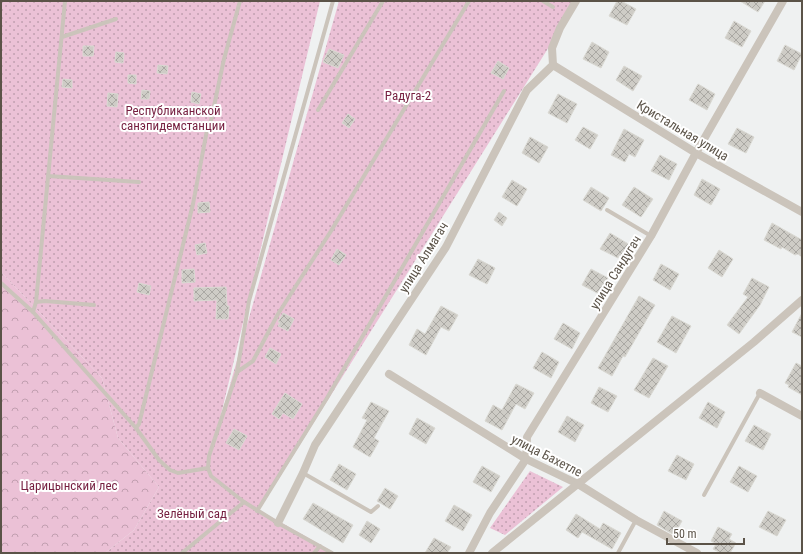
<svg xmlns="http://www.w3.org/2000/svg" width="803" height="554" font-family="'Roboto Condensed',sans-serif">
	<defs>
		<pattern id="green-dots" width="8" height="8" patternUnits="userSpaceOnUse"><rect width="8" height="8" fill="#ebc1d6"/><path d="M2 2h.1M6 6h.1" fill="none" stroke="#c19fb0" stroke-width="1.8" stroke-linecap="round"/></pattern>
		<pattern id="forest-crowns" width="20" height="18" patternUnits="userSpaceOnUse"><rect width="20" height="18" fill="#ebc1d6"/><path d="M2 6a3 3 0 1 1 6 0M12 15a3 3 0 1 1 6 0" fill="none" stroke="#c19fb0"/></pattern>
		<pattern id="building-cross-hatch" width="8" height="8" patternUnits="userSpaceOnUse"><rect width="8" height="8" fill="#ceccc6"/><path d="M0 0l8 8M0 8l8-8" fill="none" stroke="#aaa8a3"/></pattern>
	</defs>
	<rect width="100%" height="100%" fill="#eff1f1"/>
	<!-- green -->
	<g fill="url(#green-dots)">
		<path d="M1 1H320L218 427 339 1H574L547 50 259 510 335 553H105L134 530 159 487 118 438 102 378 1 272Z"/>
		<path d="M530 471 563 487 505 535 490 528Z"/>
	</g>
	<!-- forest -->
	<path fill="url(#forest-crowns)" d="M1 272 102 378 118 438 159 487 134 530 105 553H1Z"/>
	<!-- building -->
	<g fill="url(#building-cross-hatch)" stroke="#dad9d3">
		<path d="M617 1H621L636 9 627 25 609 16Z"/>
		<path d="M740 1H765L758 12Z"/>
		<path d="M734 21 751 31 742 47 725 38Z"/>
		<path d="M592 42 609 52 601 68 583 59Z"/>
		<path d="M785 45 802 54 794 70 777 61Z"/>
		<path d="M83 46H94L93 56H83Z"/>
		<path d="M329 49 344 55 338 68 323 62Z"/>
		<path d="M116 52 124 53 123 63 115 62Z"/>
		<path d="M498 61 509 68 503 79 491 73Z"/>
		<path d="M158 65 168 66 167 74 157 73Z"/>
		<path d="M624 66 642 76 633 91 616 80Z"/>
		<path d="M128 75H136V84L128 83Z"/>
		<path d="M63 79 72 80V88L62 87Z"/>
		<path d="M698 84 715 94 707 110 689 100Z"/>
		<path d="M142 90 150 91 149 99H141Z"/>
		<path d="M192 92 201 94 199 104 191 102Z"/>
		<path d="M108 93 118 94 117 107 107 106Z"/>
		<path d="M558 94 577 104 567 123 548 113Z"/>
		<path d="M348 114 355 119 349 128 342 123Z"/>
		<path d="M583 127 598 135 590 149 575 140Z"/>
		<path d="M737 128 754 137 746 153 728 144Z"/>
		<path d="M624 129 644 140 635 157 629 154 625 162 611 155Z"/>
		<path d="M530 137 548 147 539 163 522 153Z"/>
		<path d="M660 155 677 164 669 180 651 171Z"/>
		<path d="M702 179 720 189 711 205 694 195Z"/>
		<path d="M512 180 527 189 517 206 502 197Z"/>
		<path d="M591 187 609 198 601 211 583 200Z"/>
		<path d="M634 187 653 199 641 217 622 205Z"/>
		<path d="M209 202 210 212 198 213V203Z"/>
		<path d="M499 212 507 218 502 226 494 220Z"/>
		<path d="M772 223 802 240V257L798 254 795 255 782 247 781 249 764 240Z"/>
		<path d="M610 233 630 245 623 257 619 255 618 258 600 249Z"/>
		<path d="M205 243 207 253 197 255 195 245Z"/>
		<path d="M337 249 346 255 339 265 331 260Z"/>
		<path d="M719 250 733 259 722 277 708 268Z"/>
		<path d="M478 259 495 268 487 284 469 275Z"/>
		<path d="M661 264 679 274 670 290 653 280Z"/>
		<path d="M194 269 195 282 182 283V270Z"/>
		<path d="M591 269 608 278 599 294 582 285Z"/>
		<path d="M752 278 769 287 760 305 739 334 727 325 748 297 743 294Z"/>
		<path d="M139 283 151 286 149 295 137 292Z"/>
		<path d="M226 287 227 306H229L228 319H216L217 300 194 301V288Z"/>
		<path d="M639 296 655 305 625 357 623 356 612 376 598 368Z"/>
		<path d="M441 306 458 315 449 331 441 327 426 355 409 345 417 329 425 334Z"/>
		<path d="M283 313 294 319 288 331 278 326 280 323 278 322Z"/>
		<path d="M802 313V337L792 332Z"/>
		<path d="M672 316 691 326 676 353 657 342Z"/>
		<path d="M563 323 580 333 572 349 554 339Z"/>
		<path d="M270 348 281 354 276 364 265 357Z"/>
		<path d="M542 352 559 362 551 378 533 368Z"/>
		<path d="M653 358 668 366 649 398 634 390Z"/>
		<path d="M796 363 802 366V395L788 387 789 385 785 383Z"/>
		<path d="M516 384 534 393 525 409 516 404 502 430 485 421 493 405 502 410Z"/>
		<path d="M599 387 617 396 608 412 591 403Z"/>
		<path d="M285 393 302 404 293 419 283 413 279 419 272 414Z"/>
		<path d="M371 402 389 411 374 438 379 441 370 457 353 447 367 420 362 418Z"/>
		<path d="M708 402 725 412 717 428 699 418Z"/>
		<path d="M567 416 584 425 575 442 558 432Z"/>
		<path d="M417 418 435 428 426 444 409 434Z"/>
		<path d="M754 425 771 434 763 450 745 441Z"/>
		<path d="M234 429 247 436 239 450 226 443Z"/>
		<path d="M677 455 694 464 686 480 668 471Z"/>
		<path d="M339 464 356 474 347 490 330 480Z"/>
		<path d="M482 466 500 476 491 492 473 482Z"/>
		<path d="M739 466 757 476 748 492 730 482Z"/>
		<path d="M385 488 398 496 390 509 377 501Z"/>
		<path d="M313 503 353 525 343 543 303 519Z"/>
		<path d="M454 505 472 515 463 531 445 521Z"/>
		<path d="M664 511 682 521 674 535 657 525Z"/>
		<path d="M768 511 786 520 777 536 759 527Z"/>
		<path d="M576 514 600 529 603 523 621 533 612 549 582 532 578 538 566 530Z"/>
		<path d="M367 521 380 529 371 543 359 535Z"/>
		<path d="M718 527 732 534 729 539 736 543 730 553H721L713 549 716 544 711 541Z"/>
		<path d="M434 538 451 547 447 553H425Z"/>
	</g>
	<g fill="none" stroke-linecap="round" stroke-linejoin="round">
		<!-- service -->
		<g stroke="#cbc4bb" stroke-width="4">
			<path d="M543 1 553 7"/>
			<path d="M62 37 116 19"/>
			<path d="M318 110 383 1"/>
			<path d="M48 176 139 182"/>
			<path d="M607 210 651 236"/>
			<path d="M1 283 33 312 136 428 159 460 170 470 178 473 208 468"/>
			<path d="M36 302 45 301 94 305"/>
			<path d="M33 312 36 302 65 1"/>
			<path d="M237 372 253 361 278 314 331 231 469 1"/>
			<path d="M136 428 139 424 193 204 207 130 210 125 224 59 240 1"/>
			<path d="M303 473 371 512 378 506"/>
			<path d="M704 495 760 393"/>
			<path d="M257 511 327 398 504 91"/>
			<path d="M182 553 244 502"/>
			<path d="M314 553 320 546"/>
			<path d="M332 553 278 523 244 502 211 476 208 468 209 456 237 372 249 301 333 1"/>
			<path d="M618 553 636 520"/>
		</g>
		<!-- minor -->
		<g stroke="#cbc4bb" stroke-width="8">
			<path d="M553 65 696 153 802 212"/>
			<path d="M389 374 526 459 578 484 636 520 697 553"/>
			<path d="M760 393 802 416"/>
			<path d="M278 523 303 473 315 445 446 247 527 90 553 65 552 48 560 28 576 1"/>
			<path d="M469 553 490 513 526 459 527 437 651 236 696 153 783 1"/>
			<path d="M492 553 754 342 802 300"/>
		</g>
	</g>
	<g text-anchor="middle" stroke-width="4" stroke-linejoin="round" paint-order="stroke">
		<!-- park labels -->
		<g font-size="13" fill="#761f40" stroke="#fff">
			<text x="408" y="100">Радуга-2</text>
			<text x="173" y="115">Республиканской<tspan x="173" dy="15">санэпидемстанции</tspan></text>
			<text x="69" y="490">Царицынский лес</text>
			<text x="192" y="518">Зелёный сад</text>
		</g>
		<!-- street labels -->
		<g font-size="13" fill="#5b5348" stroke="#fff">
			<text transform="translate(683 130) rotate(31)" y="5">Кристальная улица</text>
			<text transform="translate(423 257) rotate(-58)" y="5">улица Алмагач</text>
			<text transform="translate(615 272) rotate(-58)" y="5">улица Сандугач</text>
			<text transform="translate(547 455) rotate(27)" y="5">улица Бахетле</text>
		</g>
	</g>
	<!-- border -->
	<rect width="803" height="554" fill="none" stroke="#5b5348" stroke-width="4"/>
	<!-- scale -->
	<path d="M667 538v6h77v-6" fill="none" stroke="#5b5348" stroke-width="2"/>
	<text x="673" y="538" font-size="12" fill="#5b5348" stroke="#ffffff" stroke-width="3" paint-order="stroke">50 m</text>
</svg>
